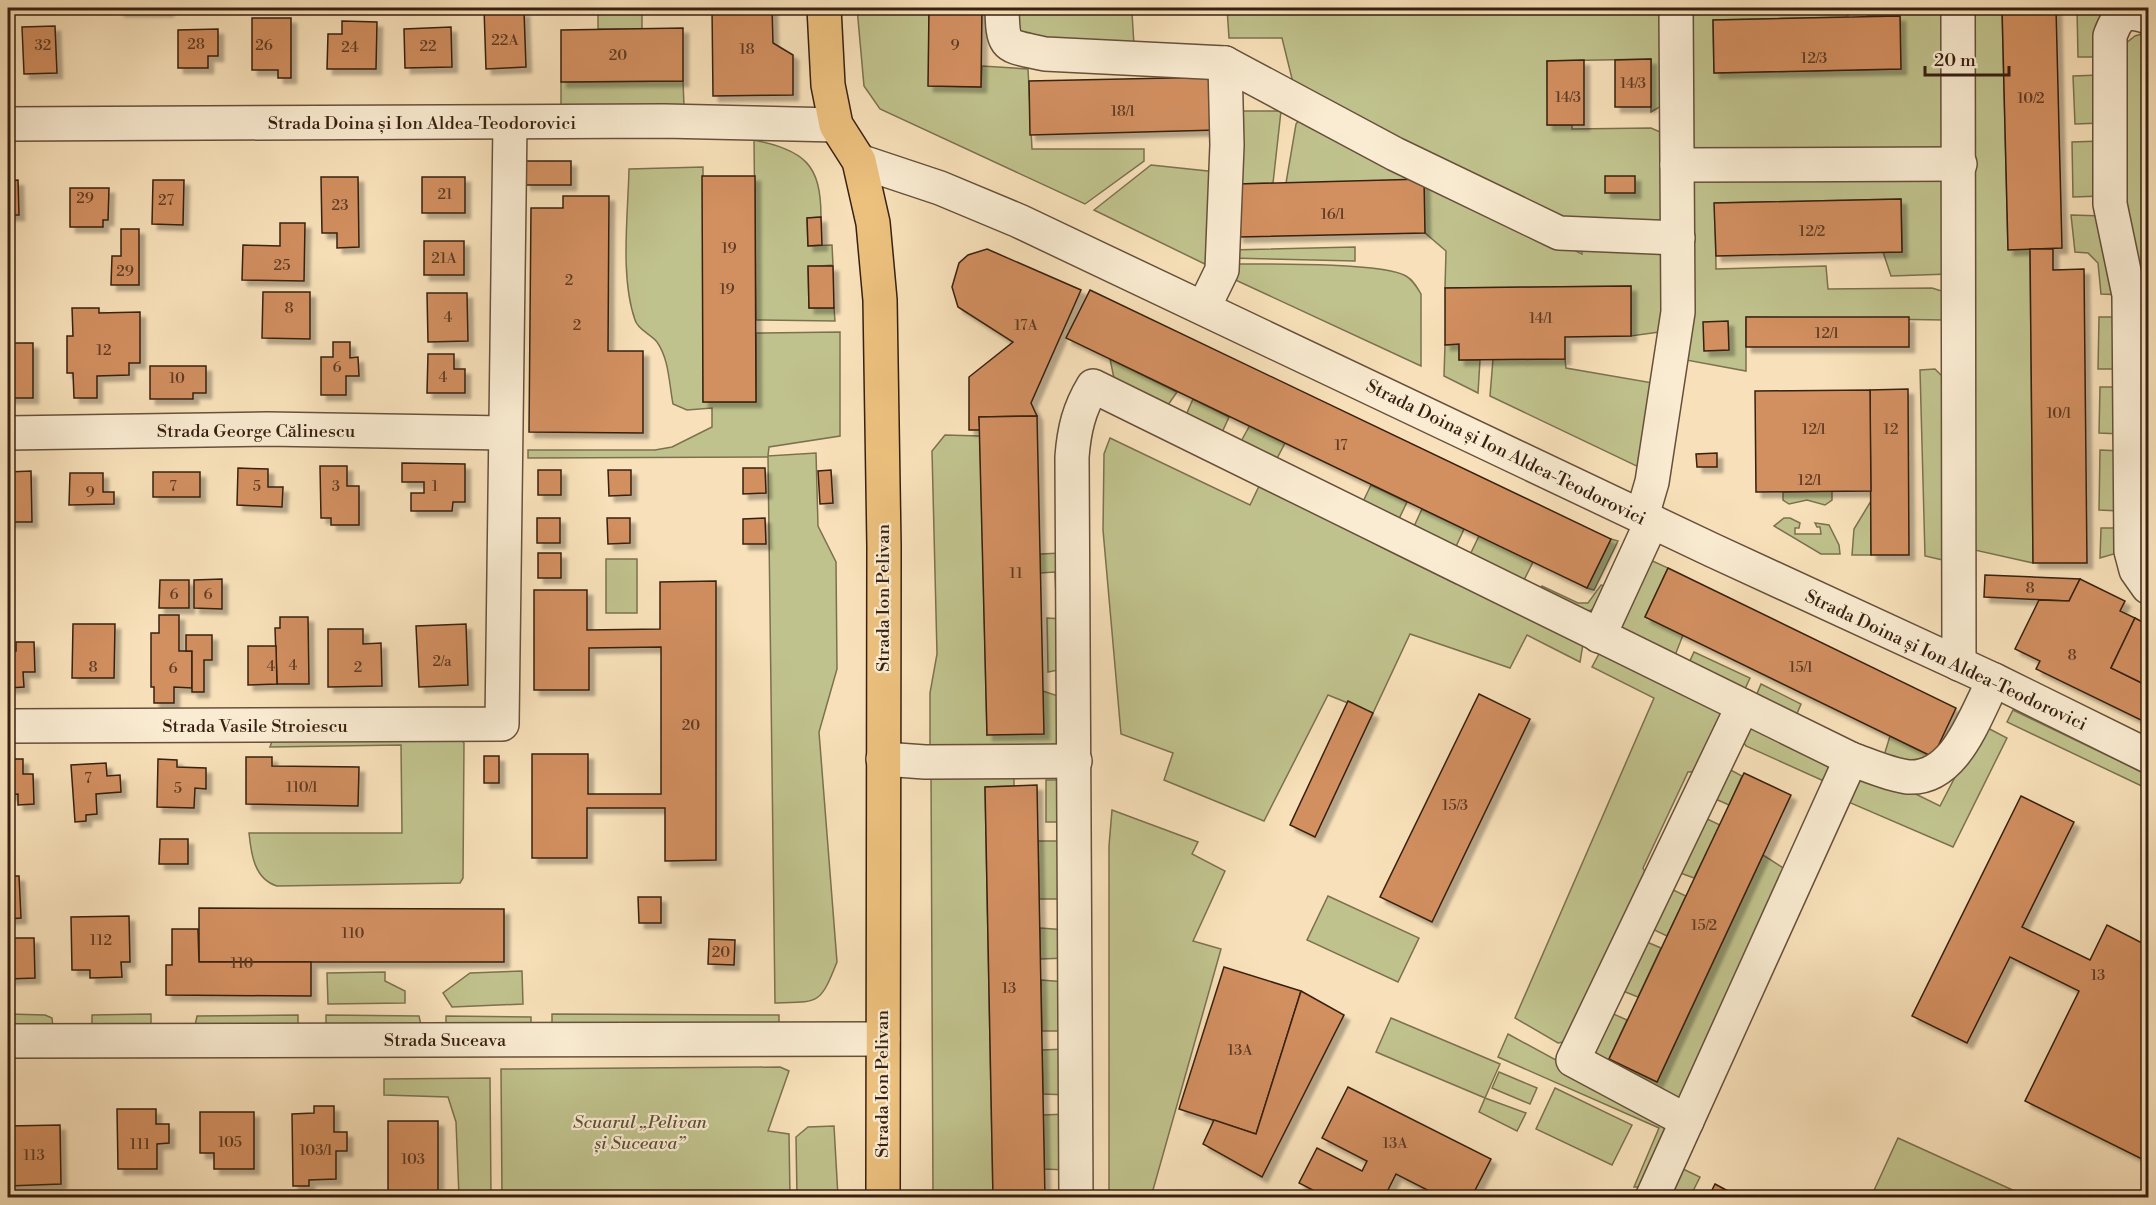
<svg xmlns="http://www.w3.org/2000/svg" width="2156" height="1205" font-family="'Libre Bodoni',serif">
	<defs>
		<filter id="shadow"><feDropShadow dx="5.5" dy="5.5" stdDeviation="1.5" flood-color="#0004"/></filter>
	</defs>
	<rect width="100%" height="100%" fill="#f8e1ba"/>
	<filter id="stains"><feTurbulence type="fractalNoise" baseFrequency=".00333" numOctaves="4"/><feColorMatrix values="0 0 0 0 .2 0 0 0 0 .09 0 0 0 0 .02 0 0 0 .5 -.17"/></filter>
	<radialGradient id="worn" r=".72"><stop offset=".6" stop-color="#630" stop-opacity="0"/><stop offset="1" stop-color="#630" stop-opacity=".3"/></radialGradient>
	<!-- green -->
	<g fill="#c0c28d" stroke="#7c714f" stroke-width="1.5">
		<rect x="598" y="8" width="44" height="21"/>
		<path d="M857 8H929V86L981 87 982 66 1028 69 1032 149H1144V161L1085 204 880 109 864 86Z"/>
		<path d="M1009 8H1208L1132 13 1134 45H1038L1017 34Z"/>
		<path d="M1227 8H1666L1663 105 1651 112V59L1547 61 1548 125H1572V129L1651 128 1667 135 1665 220 1654 224 1558 226 1295 91 1282 38H1229Z"/>
		<path d="M1847 8 1848 17 1713 20 1714 73 1900 69V16H1868L1872 8H1944L1947 145 1939 152 1693 159 1689 12 1694 9Z"/>
		<path d="M1969 8H2002L2008 249H2030L2033 563 1970 549Z"/>
		<path d="M2077 8H2102L2103 57H2078Z"/>
		<path d="M2148 32V576L2116 210 2125 44 2135 36Z"/>
		<path d="M2100 75 2102 123 2075 124 2073 76Z"/>
		<path d="M683 81 684 106 561 107V82Z"/>
		<path d="M1240 111H1281L1273 183 1237 184Z"/>
		<path d="M1300 119 1582 254V247L1662 253 1666 331 1631 336V286L1445 288 1446 251 1425 233 1286 183 1296 124Z"/>
		<path d="M754 140C804 151 821 163 821 217L807 218 808 246 832 245 833 265 808 267 809 308H834L835 321 756 320Z"/>
		<path d="M2101 141 2102 196 2073 197 2072 142Z"/>
		<path d="M1151 165 1217 172 1213 268 1094 210Z"/>
		<path d="M703 167V402H756V333L840 332V436L769 447 768 456 816 453 818 526 836 562 837 669 819 732 837 962C820 1005 819 1002 775 1003L768 457 528 458V450H655L672 447 712 427V408L687 410 673 404C669 383 669 359 657 342 651 334 638 330 635 320 620 277 628 215 629 169Z"/>
		<path d="M1945 177 1949 274 1891 276 1883 252H1902L1901 199 1715 203 1716 269 1826 266 1828 289 1932 288 1945 292V320L1746 317V371L1686 360 1690 178Z"/>
		<path d="M2071 215 2104 216 2123 295 2101 294 2098 263 2088 253 2075 252Z"/>
		<path d="M1355 247V261L1229 258 1230 250Z"/>
		<path d="M1230 264C1263 264 1384 262 1406 276 1413 280 1417 287 1421 294V366L1229 277Z"/>
		<path d="M2099 317H2123L2122 369H2098Z"/>
		<path d="M1459 344V360H1480L1478 393 1444 376 1445 345Z"/>
		<path d="M1110 359 1177 392 1163 412 1116 388Z"/>
		<path d="M1493 359H1565L1566 368 1659 384 1647 471 1490 396Z"/>
		<path d="M1935 369 1942 376 1947 561 1925 556 1920 370Z"/>
		<path d="M2100 387H2123L2121 434 2099 433Z"/>
		<path d="M1193 399 1229 417 1219 439 1183 422Z"/>
		<path d="M1250 425 1285 443 1273 466 1238 447Z"/>
		<path d="M945 435 980 436 987 735 1043 691 1064 698 1061 746 930 754V693L937 654 932 451Z"/>
		<path d="M1110 438 1250 505 1261 482 1381 547 1456 584 1472 583 1583 644 1580 662 1527 635 1510 668 1410 634 1373 713 1328 695 1264 821 1164 780 1173 753 1121 734 1103 530 1104 454Z"/>
		<path d="M2100 450 2122 451 2120 511 2099 510Z"/>
		<path d="M1371 485 1407 502 1397 523 1361 506Z"/>
		<path d="M1832 491V500L1825 505 1807 500 1789 504 1783 500V492Z"/>
		<path d="M1871 501V555H1852L1854 529Z"/>
		<path d="M1422 509 1464 529 1453 553 1411 533Z"/>
		<path d="M1784 518H1790L1800 523 1799 528H1795V534H1821L1820 527H1817L1815 523 1829 525 1839 545 1840 554H1821L1774 526Z"/>
		<path d="M2101 528H2120L2117 553 2100 558Z"/>
		<path d="M1479 536 1533 562 1521 586 1467 561Z"/>
		<path d="M1611 539 1618 541 1594 590 1587 588Z"/>
		<path d="M1062 553 1064 594 1056 596 1055 572 1040 573V554Z"/>
		<path d="M1646 558 1668 568 1645 617 1683 635 1674 658 1610 630Z"/>
		<rect x="606" y="559" width="31" height="54"/>
		<path d="M1601 585 1609 587 1599 605 1588 612 1538 594 1542 586 1578 603H1588Z"/>
		<path d="M1047 618 1063 619V669L1048 672Z"/>
		<path d="M1600 652 1728 706 1703 771 1688 772 1643 868 1651 884 1569 1041 1558 1043 1515 1018 1654 698 1592 667Z"/>
		<path d="M1694 652 1750 678 1744 691 1688 665Z"/>
		<path d="M1761 684 1801 704 1796 716 1756 696Z"/>
		<path d="M2013 710 2148 775V789L2007 722Z"/>
		<path d="M1751 723 1836 768 1826 782 1746 746 1740 737Z"/>
		<path d="M1982 725 2007 738 1953 847 1846 801 1859 777 1879 776 1940 806Z"/>
		<path d="M454 732 464 743 463 878 460 883 277 886C254 879 251 853 249 833H402L401 745 270 747 272 741Z"/>
		<path d="M1890 736 1931 756 1920 765 1883 759Z"/>
		<path d="M1725 767 1742 776 1729 805 1711 797Z"/>
		<path d="M931 772 1014 773V786L985 787 993 1197H933Z"/>
		<path d="M1046 780H1059L1064 822H1046Z"/>
		<path d="M1112 810 1198 842 1192 854 1225 871 1193 941 1221 949 1151 1197H1109V846Z"/>
		<path d="M1701 816 1720 825 1694 878 1675 871Z"/>
		<path d="M1038 841H1066V899H1039Z"/>
		<path d="M1763 855 1785 869 1677 1106 1597 1068 1589 1049 1609 1012 1627 1020 1609 1059 1657 1082Z"/>
		<path d="M1667 887 1686 896 1667 936 1648 927Z"/>
		<path d="M1328 896 1419 938 1398 982 1307 940Z"/>
		<path d="M1040 928 1067 930V958L1040 959Z"/>
		<path d="M1642 940 1661 948 1638 997 1618 989Z"/>
		<path d="M522 971 523 1004 452 1007 443 993 470 973Z"/>
		<path d="M385 972V981L405 991V1003L328 1004 327 973Z"/>
		<path d="M1041 980 1066 982 1067 1031H1042Z"/>
		<path d="M8 1014 45 1015 52 1018 53 1028H8Z"/>
		<path d="M151 1014V1027L92 1028V1015Z"/>
		<path d="M552 1014 779 1015V1026H552Z"/>
		<path d="M298 1015V1027L195 1026 197 1016Z"/>
		<path d="M326 1015 419 1016 421 1025 326 1026Z"/>
		<path d="M446 1016 531 1017V1025H446Z"/>
		<path d="M1391 1018 1500 1064 1485 1098 1526 1113 1517 1131 1479 1112 1485 1098 1376 1052Z"/>
		<path d="M1508 1034 1677 1126 1642 1187H1634L1659 1128 1498 1057Z"/>
		<path d="M1066 1049 1068 1095 1043 1094 1042 1050Z"/>
		<path d="M780 1067 789 1071 768 1131 789 1134 790 1197H502L501 1069Z"/>
		<path d="M1499 1072 1537 1088 1530 1104 1492 1088Z"/>
		<path d="M490 1078 491 1197H459L456 1122 448 1097 384 1095V1079Z"/>
		<path d="M1555 1088 1632 1125 1612 1165 1536 1129Z"/>
		<path d="M1067 1114 1066 1170 1044 1169 1043 1115Z"/>
		<path d="M834 1126 838 1197H797L796 1137 808 1127Z"/>
		<path d="M1898 1138 2028 1197H1871Z"/>
		<path d="M1683 1169 1700 1177 1690 1197 1670 1196Z"/>
	</g>
	<!-- building -->
	<g fill="#d28f61" stroke="#372011" stroke-width="1.5" filter="url(#shadow)">
		<rect x="119" y="8" width="49" height="3"/>
		<path d="M484 8H496V12L524 11 526 67 486 69Z"/>
		<path d="M712 8H772L773 43 793 55V95L713 96Z"/>
		<path d="M929 8H982L981 87 928 86Z"/>
		<path d="M2002 8H2056L2062 248 2008 250Z"/>
		<path d="M1900 16 1901 69 1714 73 1713 20Z"/>
		<path d="M252 18H291V78H278V70H252Z"/>
		<path d="M342 21 377 22 376 69H327L328 34H342Z"/>
		<path d="M55 26 57 73 24 74 22 27Z"/>
		<path d="M451 27 452 67 405 68 404 29Z"/>
		<path d="M683 28V81L561 82V30Z"/>
		<path d="M218 29V56H208V68H178V30Z"/>
		<path d="M1651 59V107H1615V60Z"/>
		<path d="M1584 60V125H1547V61Z"/>
		<path d="M1216 77 1217 130 1030 135 1029 81Z"/>
		<rect x="525" y="161" width="46" height="24"/>
		<path d="M702 176H755L756 402H703Z"/>
		<rect x="1605" y="176" width="30" height="17"/>
		<path d="M321 177H358L359 247 337 248V233H322Z"/>
		<rect x="422" y="177" width="43" height="36"/>
		<path d="M1424 179 1425 233 1238 237 1237 184Z"/>
		<path d="M18 180 19 215H8V181Z"/>
		<path d="M153 180H184L183 225 152 224Z"/>
		<path d="M70 188H109L108 220H103V227H70Z"/>
		<path d="M563 196H609L608 351H643V433L529 432 531 208H563Z"/>
		<path d="M1901 199 1902 252 1716 256 1714 203Z"/>
		<path d="M821 217 822 245 808 246 807 218Z"/>
		<path d="M280 223H305L304 281 242 280 243 245 280 246Z"/>
		<path d="M121 229H139V285H111L112 256H121Z"/>
		<rect x="424" y="241" width="40" height="34"/>
		<path d="M987 249 1081 290 1031 403 1037 416 979 417 980 430H969V377L1013 342 958 307 952 287 959 263 968 255Z"/>
		<path d="M2030 249H2053V270L2084 269 2087 563H2033Z"/>
		<path d="M808 266H833L834 308H809Z"/>
		<path d="M1631 286V336L1565 337V359L1459 360V344L1445 345V288Z"/>
		<path d="M1090 290 1611 539 1587 588 1066 338Z"/>
		<path d="M263 292H310V339L262 338Z"/>
		<path d="M427 293H467L468 341 428 342Z"/>
		<path d="M72 308H99V313L140 312V363H129V375L97 376V398H74L73 373H67V336H73Z"/>
		<rect x="1746" y="317" width="163" height="30"/>
		<path d="M1728 321 1729 350 1704 351 1703 322Z"/>
		<path d="M333 342H350V358L358 357 359 376H346V395H321V357H333Z"/>
		<rect x="8" y="343" width="25" height="55"/>
		<path d="M428 354H454V369H465V393H427Z"/>
		<path d="M150 366H206V393H193V399H150Z"/>
		<path d="M1908 389 1909 555H1871L1870 390Z"/>
		<path d="M1870 390 1871 491 1756 492 1755 391Z"/>
		<path d="M1037 416 1044 734 987 735 979 417Z"/>
		<path d="M1717 453V467H1697L1696 454Z"/>
		<path d="M402 463 465 464V502H453L452 511H411V493H424V482H402Z"/>
		<path d="M320 466H347V486H359V525H331V518H321Z"/>
		<path d="M238 468 268 469V487H283L282 507 237 505Z"/>
		<path d="M743 468H765L766 493 743 494Z"/>
		<rect x="538" y="470" width="23" height="25"/>
		<path d="M608 470H631V495L609 496Z"/>
		<path d="M831 470 833 503 820 504 818 471Z"/>
		<path d="M31 471 32 522H8V472Z"/>
		<rect x="153" y="472" width="47" height="25"/>
		<path d="M70 473H103V492H114V504L69 505Z"/>
		<rect x="537" y="518" width="23" height="25"/>
		<path d="M607 518H630V543L608 544Z"/>
		<path d="M765 518 766 544H743V519Z"/>
		<rect x="538" y="553" width="23" height="25"/>
		<path d="M1668 568 1956 708 1933 757 1645 617Z"/>
		<path d="M1985 575 2080 579 2069 601 1984 597Z"/>
		<path d="M222 579V609L194 608V580Z"/>
		<path d="M2080 579 2125 601 2120 611 2135 618 2111 668 2148 686V713L2145 722 2036 669 2040 661 2015 649 2039 600 2069 601Z"/>
		<path d="M160 580H189V608H159Z"/>
		<path d="M716 581V860L665 861V808H587V858H532V754H588V794H661V647L589 648V690H534V590H587V630L660 629V582Z"/>
		<path d="M159 615H179V651H192V688L174 687V703H154V687H151V633H159Z"/>
		<path d="M280 617H308L309 684H277L275 628H280Z"/>
		<path d="M2135 618 2148 625V686L2111 668Z"/>
		<path d="M73 624H115L114 678H72Z"/>
		<path d="M466 624 468 685 419 687 416 626Z"/>
		<path d="M328 629H363V644L381 643 382 686 328 687Z"/>
		<path d="M186 635H212V660H204V692H192V651H186Z"/>
		<path d="M16 642H34L35 672H23L24 687 8 688V651H16Z"/>
		<path d="M248 646H276L277 684 248 685Z"/>
		<path d="M1479 694 1530 719 1432 922 1380 897Z"/>
		<path d="M1348 701 1373 713 1315 837 1290 825Z"/>
		<rect x="484" y="756" width="15" height="27"/>
		<path d="M246 757H272V766L359 767 358 806 246 804Z"/>
		<path d="M8 759H23V774H33L34 804 18 805V794L8 795Z"/>
		<path d="M158 759 177 760V767L206 768V789L195 788 194 808 157 807Z"/>
		<path d="M106 763 107 776 120 775 121 792 96 794 97 814 86 815V821L75 822 71 765Z"/>
		<path d="M1744 773 1791 795 1657 1082 1609 1059Z"/>
		<path d="M1037 785 1045 1198H993L985 787Z"/>
		<path d="M2021 796 2074 822 2022 927 2090 960 2107 925 2148 946V1162L2025 1101 2079 991 2010 957 1967 1043 1912 1016Z"/>
		<path d="M160 839H188V864H159Z"/>
		<path d="M8 876H19L21 918 8 919Z"/>
		<path d="M638 897H661V923H639Z"/>
		<path d="M199 908 504 909V962H199Z"/>
		<path d="M129 916 130 962H121L122 977 90 978V970H72L71 917Z"/>
		<path d="M172 929H198L199 962H311V996L166 995V965H172Z"/>
		<path d="M8 938H34L35 978 8 979Z"/>
		<path d="M709 939 735 940 734 965 708 964Z"/>
		<path d="M1224 967 1301 991 1256 1134 1179 1109Z"/>
		<path d="M1301 991 1344 1015 1262 1177 1203 1144 1214 1120 1256 1134Z"/>
		<path d="M1348 1087 1491 1159 1471 1198H1443L1396 1174 1387 1192 1399 1198H1328L1299 1183 1317 1148 1362 1171 1367 1161 1322 1138Z"/>
		<path d="M314 1106H334V1132H347V1151H336V1179L309 1180V1186H293L292 1114 314 1113Z"/>
		<path d="M117 1109H156V1124H169V1143L157 1144V1169H118Z"/>
		<path d="M200 1112H254V1169H214V1153H200Z"/>
		<rect x="388" y="1121" width="50" height="77"/>
		<path d="M60 1125 61 1184 8 1186V1126Z"/>
		<path d="M1715 1184 1741 1198H1708Z"/>
	</g>
	<g fill="none" stroke-linecap="round" stroke-linejoin="round">
		<defs>
			<g id="minor">
				<path d="M1002 8C1003 50 1005 45 1045 54L1225 63 1395 154 1559 233 1678 238"/>
				<path d="M1958 8 1959 664"/>
				<path d="M2148 17C2125 9 2118 14 2110 36V204L2129 295 2131 551 2136 570 2148 587"/>
				<path d="M8 124 664 121 836 125"/>
				<path d="M859 161 940 188 1019 221 1712 550 1994 680 2148 756"/>
				<path d="M1677 165 1960 164"/>
				<path d="M1204 307 1222 270 1227 145 1225 63"/>
				<path d="M8 433 267 429 505 433"/>
				<path d="M1642 516 1652 482 1678 312 1676 8"/>
				<path d="M1599 636 1652 521"/>
				<path d="M8 726 502 724 510 123"/>
				<path d="M883 759 925 762 1075 761"/>
				<path d="M8 1041 883 1039"/>
				<path d="M1687 1121 1573 1060 1743 706"/>
				<path d="M1076 1198 1072 457C1074 430 1079 409 1093 386L1851 759C1868 765 1890 775 1908 777 1956 780 1975 715 1994 680"/>
				<path d="M1652 1198 1851 759"/>
			</g>
			<path id="major" d="M824 8 828 85 836 125 859 161 873 223 880 300 884 546 883 1198"/>
		</defs>
		<!-- minor casing -->
		<use href="#minor" stroke="#67503b" stroke-width="36"/>
		<!-- major casing -->
		<use href="#major" stroke="#372011" stroke-width="36"/>
		<!-- minor -->
		<use href="#minor" stroke="#faecd2" stroke-width="33"/>
		<!-- major -->
		<use href="#major" stroke="#ecc07d" stroke-width="33"/>
	</g>
	<g text-anchor="middle" stroke-width="4.5" stroke-linejoin="round" paint-order="stroke">
		<!-- number labels -->
		<g font-size="15" fill="#5e3c25">
			<text x="505" y="45">22A</text>
			<text x="196" y="49">28</text>
			<text x="43" y="50">32</text>
			<text x="264" y="50">26</text>
			<text x="955" y="50">9</text>
			<text x="428" y="51">22</text>
			<text x="350" y="52">24</text>
			<text x="747" y="54">18</text>
			<text x="618" y="60">20</text>
			<text x="1814" y="63">12/3</text>
			<text x="1633" y="88">14/3</text>
			<text x="1568" y="102">14/3</text>
			<text x="2031" y="103">10/2</text>
			<text x="1123" y="116">18/1</text>
			<text x="445" y="199">21</text>
			<text x="85" y="203">29</text>
			<text x="166" y="205">27</text>
			<text x="340" y="210">23</text>
			<text x="1333" y="219">16/1</text>
			<text x="1812" y="236">12/2</text>
			<text x="729" y="253">19</text>
			<text x="444" y="263">21A</text>
			<text x="282" y="270">25</text>
			<text x="125" y="276">29</text>
			<text x="569" y="285">2</text>
			<text x="727" y="294">19</text>
			<text x="289" y="313">8</text>
			<text x="448" y="322">4</text>
			<text x="1541" y="323">14/1</text>
			<text x="577" y="330">2</text>
			<text x="1026" y="330">17A</text>
			<text x="1827" y="338">12/1</text>
			<text x="104" y="355">12</text>
			<text x="337" y="372">6</text>
			<text x="443" y="382">4</text>
			<text x="177" y="383">10</text>
			<text x="2059" y="418">10/1</text>
			<text x="1814" y="434">12/1</text>
			<text x="1891" y="434">12</text>
			<text x="1341" y="450">17</text>
			<text x="1810" y="485">12/1</text>
			<text x="173" y="491">7</text>
			<text x="257" y="491">5</text>
			<text x="336" y="491">3</text>
			<text x="435" y="491">1</text>
			<text x="90" y="497">9</text>
			<text x="1016" y="578">11</text>
			<text x="2030" y="593">8</text>
			<text x="174" y="599">6</text>
			<text x="208" y="599">6</text>
			<text x="2072" y="660">8</text>
			<text x="442" y="666">2/a</text>
			<text x="293" y="670">4</text>
			<text x="271" y="671">4</text>
			<text x="93" y="672">8</text>
			<text x="358" y="672">2</text>
			<text x="1801" y="672">15/1</text>
			<text x="173" y="673">6</text>
			<text x="691" y="730">20</text>
			<text x="88" y="783">7</text>
			<text x="302" y="792">110/1</text>
			<text x="178" y="793">5</text>
			<text x="1455" y="810">15/3</text>
			<text x="1704" y="930">15/2</text>
			<text x="353" y="938">110</text>
			<text x="101" y="945">112</text>
			<text x="721" y="957">20</text>
			<text x="242" y="968">110</text>
			<text x="2098" y="980">13</text>
			<text x="1009" y="993">13</text>
			<text x="1240" y="1055">13A</text>
			<text x="230" y="1147">105</text>
			<text x="1395" y="1148">13A</text>
			<text x="140" y="1149">111</text>
			<text x="316" y="1155">103/1</text>
			<text x="34" y="1160">113</text>
			<text x="413" y="1164">103</text>
		</g>
		<!-- street labels -->
		<g font-size="18" fill="#372011" stroke="#faecd2">
			<text x="422" y="129">Strada Doina și Ion Aldea-Teodorovici</text>
			<text x="256" y="437">Strada George Călinescu</text>
			<text transform="translate(1506 452) rotate(26)" y="6">Strada Doina și Ion Aldea-Teodorovici</text>
			<text transform="translate(883 598) rotate(-90)" y="6">Strada Ion Pelivan</text>
			<text transform="translate(1946 660) rotate(25)" y="6">Strada Doina și Ion Aldea-Teodorovici</text>
			<text x="255" y="732">Strada Vasile Stroiescu</text>
			<text x="445" y="1046">Strada Suceava</text>
			<text transform="translate(882 1084) rotate(-90)" y="6">Strada Ion Pelivan</text>
		</g>
		<!-- park labels -->
		<g font-size="18" font-style="italic" fill="#605136" stroke="#faecd2">
			<text x="640" y="1128">Scuarul „Pelivan<tspan x="640" dy="21">și Suceava”</tspan></text>
		</g>
	</g>
	<!-- margin -->
	<rect width="2156" height="1205" fill="none" stroke="#f8e1ba" stroke-width="30"/>
	<rect x="9" y="9" width="2138" height="1187" fill="none" stroke="#372011" stroke-width="3"/>
	<rect x="15" y="15" width="2126" height="1175" fill="none" stroke="#372011" stroke-width="1.5"/>
	<!-- scale -->
	<path d="M1925 66v9h84v-9" fill="none" stroke="#372011" stroke-width="3"/>
	<text x="1934" y="66" font-size="18" fill="#372011" stroke="#faecd2" stroke-width="4.5" paint-order="stroke">20 m</text>
	<rect width="100%" height="100%" filter="url(#stains)"/>
	<rect width="100%" height="100%" fill="url(#worn)"/>
</svg>
